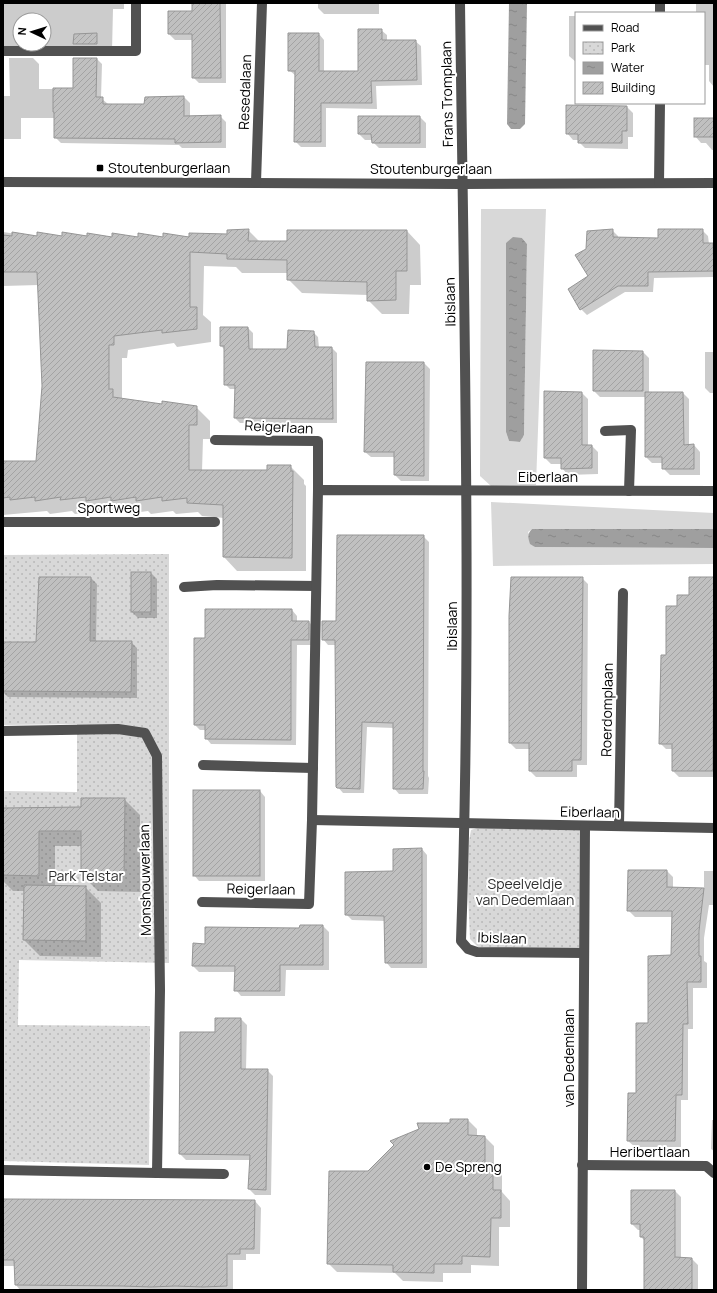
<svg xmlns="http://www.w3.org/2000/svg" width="717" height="1293" font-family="Manrope,sans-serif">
	<defs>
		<pattern id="park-dots" width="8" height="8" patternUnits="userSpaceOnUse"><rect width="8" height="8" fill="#d8d8d8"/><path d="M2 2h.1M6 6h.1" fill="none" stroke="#b8b8b8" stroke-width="1.8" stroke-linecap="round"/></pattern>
		<pattern id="water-ripples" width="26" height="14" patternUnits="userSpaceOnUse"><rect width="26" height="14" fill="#9f9f9f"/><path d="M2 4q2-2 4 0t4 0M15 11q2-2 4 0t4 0" fill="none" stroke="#878787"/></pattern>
		<pattern id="building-hatch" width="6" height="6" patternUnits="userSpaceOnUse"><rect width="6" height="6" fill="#c0c0c0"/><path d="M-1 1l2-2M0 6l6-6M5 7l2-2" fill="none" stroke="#a3a3a3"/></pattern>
	</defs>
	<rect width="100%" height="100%" fill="#fff"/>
	<!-- grass -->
	<g fill="#d8d8d8" fill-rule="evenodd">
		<path d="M481 209H546L536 485 491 486 480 476ZM522 238 527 244 524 435 520 442 509 441 506 432V243Z"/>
		<path d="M491 502 714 513V529H532L528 532 535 547 714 548V564L493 566Z"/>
	</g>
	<!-- park -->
	<g fill="url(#park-dots)">
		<path d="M169 554V963L19 960 18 1025 150 1026 149 1165 3 1161V791L77 792V724L3 725V555Z"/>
		<path d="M480 827 503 829H582L580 950 507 949 478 947 470 939 468 894 469 841 471 830Z"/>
	</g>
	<!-- water -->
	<g fill="url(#water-ripples)">
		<path d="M509 3H527L525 124 520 129H511L507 124Z"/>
		<path d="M513 237 522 238 527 244 524 435 520 442 509 441 506 432V243Z"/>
		<path d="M532 529H714V548L535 547 530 544C528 538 527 534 532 529Z"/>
	</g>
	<!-- shadow -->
	<g fill="#0003" fill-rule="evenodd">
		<path d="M3 3H124V9H113L112 51 3 48ZM20 20H44V44H20Z"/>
		<path d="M193 3H226V83H199L193 77V40H175L169 34 193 12Z"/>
		<path d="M318 3H379V14H324L318 8Z"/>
		<path d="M696 3H714V87L709 81V65H704V13H696Z"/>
		<path d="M569 16H576V62L569 56Z"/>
		<path d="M381 30 387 35V41H415L421 46 422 85 376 86 377 109 326 108V147H301L295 141 296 76 289 70 319 34 324 40V72H359Z"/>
		<path d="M9 58H33L39 64V89H74L96 58 102 64 101 98 108 104 145 105 184 97 190 103V117L220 116 226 122V148H182L179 145 61 143 55 137V118H21V139H3V96H10Z"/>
		<path d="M567 106 627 107 633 113V137H628V149L585 148 579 142V140H573L567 133Z"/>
		<path d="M420 117 426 123V148H379L373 142V140H365L359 134Z"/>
		<path d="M714 119V150H712L706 143H701L695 136Z"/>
		<path d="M248 230 260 242H288L407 231 420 245 421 285H410L409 314H382L368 300V295L302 293 288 279V273H242L236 267 204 266 203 315 211 322V342L177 347 174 343 128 350 127 358H122V399L163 406 196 407 210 421V439H203L202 471H268L290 466 304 480V484L306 486V571H237L224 557V518L202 516 198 512 176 514 173 511 151 514 148 511 126 514 123 511 101 514 97 511 75 514 72 511 50 514 47 511 3 515V462H37L43 386 39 285 3 286V232L38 237 164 238 228 235Z"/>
		<path d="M612 230 618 236V238L659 239 702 230 708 236 709 244H712L714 245V277L654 278 653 292H625L587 315 581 309 590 277 587 250Z"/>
		<path d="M248 328 253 333V350H288L313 332 318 337 319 348H332L337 353V423H240L235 418 236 389H230L225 384V350L221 346Z"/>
		<path d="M643 352 649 358V393H683L689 399V446L694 445 700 452V475H670L663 468V463H652L646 457V397H600L594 391Z"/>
		<path d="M705 352H714V393H710L705 388Z"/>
		<path d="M424 363 430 369 429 481H401L395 475V457H371L365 452Z"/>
		<path d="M545 392 582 393 588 399V446H592L598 452V474L568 475 562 468V464H551L545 458Z"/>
		<path d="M423 536 429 542 428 776 429 778 428 794H399L394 788V728L367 727 364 793H343L337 786 336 645H328L323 639 337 622Z"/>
		<path d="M151 573 157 579V618H138L132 612Z"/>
		<path d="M91 578 97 584 96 642H131L137 648V698L8 697 3 692V660L37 643Z"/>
		<path d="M582 578 588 584 587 765H577V777H536L530 771V749H516L510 743V616Z"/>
		<path d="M690 578H714V777H679L673 771V749H666L660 743 667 656 678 607 690 596Z"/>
		<path d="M292 610 297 616V622H309L314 627V645H297L296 745 211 744 206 738V730H200L195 725 206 639Z"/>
		<path d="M260 791 265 797V881H199L194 875Z"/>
		<path d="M124 799 140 815V892L98 891 82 875V846H55V887H85L101 903V957L40 956 24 940 25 891H13L3 881V809L82 808Z"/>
		<path d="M422 849 427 855V968H391L386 962 385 921 352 920 346 914Z"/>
		<path d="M667 871 673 877V888L704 889V871H714V905H709L704 938V961L707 963V988H693V1029H688V1100H681V1147H635L628 1141 649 1024 672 956 673 917H635L628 910Z"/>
		<path d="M323 926 329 932V970H286L285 996H241L236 990V972H199L193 966 206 945Z"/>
		<path d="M241 1019 247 1025 246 1070H267L273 1076 271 1195H255L249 1189 251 1160H186L180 1154 216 1033Z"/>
		<path d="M468 1120 477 1129V1136L485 1137 494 1146V1165L502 1173V1192L510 1201V1227H499V1266L471 1265V1273H443V1282L403 1281 395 1273 337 1272 328 1263 368 1172 451 1124Z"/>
		<path d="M712 1120H714V1151L711 1149Z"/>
		<path d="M632 1191H675L681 1197V1258L692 1259 698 1265V1290H645V1241L641 1237V1230H638L632 1224Z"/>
		<path d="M3 1200 255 1201 261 1208 260 1254H246V1260H233V1290H20L16 1285 15 1266H3Z"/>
	</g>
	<!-- building -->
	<g fill="url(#building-hatch)" stroke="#959595">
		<path d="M192 3H220L221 78H192V34H168V11H192Z"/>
		<path d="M358 29H382V40H416L417 80 371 81 372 103H321V142H294L295 71H288V33H319V71H358Z"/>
		<path d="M97 33V44H73L74 34Z"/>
		<path d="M73 58H97L96 97H103V104H144L145 97 184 96V116L221 115V142L175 143V139L54 138V112H53V88H73Z"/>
		<path d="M566 105 627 106V131H622V143H578V134H566Z"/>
		<path d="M358 116H420V143H372L371 134H358Z"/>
		<rect x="694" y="118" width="20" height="19"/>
		<path d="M249 229 248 241H287V230H407V271H396V300L367 301V282L287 280V260L227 259V254L190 252V307H197V329L162 333V330L114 336V345H109V389H113V397L162 404V401L197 406V425H189V470H267V465H291V471H293L292 558 223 557V505L187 503V498L162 501V497L136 501V497L111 501V497L86 501V497L60 500 61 497 35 501V497L10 500V497L3 498V461H36L42 386 37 272H3V235L12 236V232L37 236V232L62 236V232L87 236V233L112 237V233L138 237V233L163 237V233L189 237V233L227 234V230Z"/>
		<path d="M613 229V237L658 238V229H703V243H713L714 271 648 272V286H618L580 310 568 289 588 276 575 255 586 249 587 231Z"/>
		<path d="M220 327H248L249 349H287L288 330 314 331 315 347H332L333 419 234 418 235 385H224V346H220Z"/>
		<path d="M593 350 643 351V391H593Z"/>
		<path d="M366 362H424V476L394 475V452H364Z"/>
		<path d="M544 391 582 392V445H592V468L561 469V458H544Z"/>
		<path d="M645 392H683L684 445 694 444V469H662V457H645Z"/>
		<path d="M337 535H424L423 771H424L423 789H393V723L362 722 360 789 337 788 336 787 335 640H322V621H336Z"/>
		<rect x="131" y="572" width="20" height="40"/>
		<path d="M39 577H91L90 641H132L131 692 3 691V642H36Z"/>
		<path d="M511 577H583L581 760H572V771H529V743H509V616Z"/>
		<path d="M689 577H714L713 771H672V744H659L661 655H666V606H677V595H689Z"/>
		<path d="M205 609H292V621H309V640H291V740L205 739V725H194V638H205Z"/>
		<rect x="193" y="790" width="67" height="86"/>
		<path d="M81 798H125L124 876H81V831H39V876L3 875V808L81 807Z"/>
		<path d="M422 848V963H385L384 916 345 915V872L393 871V849Z"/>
		<path d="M628 870H667V887L704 888 699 931V956H701V982H687L688 1024H683L682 1095H676L675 1141H627L628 1093H636V1023H648V956L671 955 672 911H627Z"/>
		<path d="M24 885 86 886V941L23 940Z"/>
		<path d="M300 925H323V965H280V991H234L235 966H192L193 943 205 944V927L299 928Z"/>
		<path d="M215 1018H241V1069H268L266 1190 248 1189 250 1155 179 1154 180 1032H215Z"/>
		<path d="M450 1119H468V1135L485 1136V1163H493V1190H501V1218H491L490 1257 462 1256V1264H434V1273L393 1272V1265L327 1264 329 1171H368L394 1145 390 1141 419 1129 417 1123H450Z"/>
		<path d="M631 1190H675V1257L692 1258V1290H644V1237H640V1224H631Z"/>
		<path d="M3 1199 255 1200 254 1249H240V1254H227V1286L203 1287 175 1286 151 1287 122 1286 15 1285 14 1260H3Z"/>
	</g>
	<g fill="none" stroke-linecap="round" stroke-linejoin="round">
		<!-- minor -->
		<g stroke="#515151" stroke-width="10">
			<path d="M460 3C464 315 472 628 461 941L468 949 477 952 584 953"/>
			<path d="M660 13V3"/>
			<path d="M3 51H136V3"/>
			<path d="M3 182 462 184 714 183"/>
			<path d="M256 182 262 3"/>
			<path d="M659 183 660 103"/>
			<path d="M605 431 631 430 629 491"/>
			<path d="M215 440 318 441V490"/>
			<path d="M3 522H215"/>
			<path d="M184 587 217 585 316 586"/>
			<path d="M3 731 118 729 145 733 157 756 160 990 157 1173 3 1170"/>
			<path d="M203 765 313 768"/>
			<path d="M312 820 714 828"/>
			<path d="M619 826 623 593"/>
			<path d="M202 902 309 904 312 820 318 490 714 491"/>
			<path d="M582 1165 706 1166 714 1173"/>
			<path d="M157 1173 224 1174"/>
			<path d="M582 1290 585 826"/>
		</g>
	</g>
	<!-- markers -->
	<g fill="#000" stroke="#fff" stroke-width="1.5">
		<rect x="96" y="164" width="8" height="8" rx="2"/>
		<circle cx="427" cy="1167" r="4"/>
	</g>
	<g text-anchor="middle" stroke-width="4" stroke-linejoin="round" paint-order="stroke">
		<!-- street labels -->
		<g font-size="14" fill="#000" stroke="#fff">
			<text transform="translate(245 92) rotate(-88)" y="5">Resedalaan</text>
			<text transform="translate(447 94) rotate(-91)" y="5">Frans Tromplaan</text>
			<text x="431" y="174">Stoutenburgerlaan</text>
			<text transform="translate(450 302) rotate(-91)" y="5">Ibislaan</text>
			<text transform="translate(279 427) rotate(3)" y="5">Reigerlaan</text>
			<text x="548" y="482">Eiberlaan</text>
			<text x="109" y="513">Sportweg</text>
			<text transform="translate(452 626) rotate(-90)" y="5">Ibislaan</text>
			<text transform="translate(607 710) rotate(-89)" y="5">Roerdomplaan</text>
			<text transform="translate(590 812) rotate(1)" y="5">Eiberlaan</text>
			<text transform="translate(145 880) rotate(-91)" y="5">Monshouwerlaan</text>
			<text transform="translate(261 889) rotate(1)" y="5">Reigerlaan</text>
			<text transform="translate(502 938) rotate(2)" y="5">Ibislaan</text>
			<text transform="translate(569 1058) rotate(-90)" y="5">van Dedemlaan</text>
			<text x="650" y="1157">Heribertlaan</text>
		</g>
		<!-- poi labels -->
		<g font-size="14" fill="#000" stroke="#fff" text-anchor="start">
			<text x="108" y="173">Stoutenburgerlaan</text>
			<text x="435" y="1172">De Spreng</text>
		</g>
		<!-- park labels -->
		<g font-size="14" fill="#2f2f2f" stroke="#fff">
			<text x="86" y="881">Park Telstar</text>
			<text x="525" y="889">Speelveldje<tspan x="525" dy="16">van Dedemlaan</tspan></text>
		</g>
	</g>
	<!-- border -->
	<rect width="717" height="1293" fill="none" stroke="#000000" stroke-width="8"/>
	<!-- legend -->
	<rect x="575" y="12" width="130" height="92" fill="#ffffff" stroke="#999999"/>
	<rect x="583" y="25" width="20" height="6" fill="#515151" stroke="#999999"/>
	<text x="611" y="32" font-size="12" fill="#000000">Road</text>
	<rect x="583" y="42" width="20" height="12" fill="url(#park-dots)" stroke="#999999"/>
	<text x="611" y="52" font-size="12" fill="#000000">Park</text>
	<rect x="583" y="62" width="20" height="12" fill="url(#water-ripples)" stroke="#999999"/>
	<text x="611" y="72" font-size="12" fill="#000000">Water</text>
	<rect x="583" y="82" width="20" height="12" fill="url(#building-hatch)" stroke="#999999"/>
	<text x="611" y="92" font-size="12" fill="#000000">Building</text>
	<!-- north arrow -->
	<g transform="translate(32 32) rotate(274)"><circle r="19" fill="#ffffff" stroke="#999999"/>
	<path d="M0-3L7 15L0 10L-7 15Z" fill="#000000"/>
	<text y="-6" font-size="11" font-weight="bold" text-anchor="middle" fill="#000000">N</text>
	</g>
</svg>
